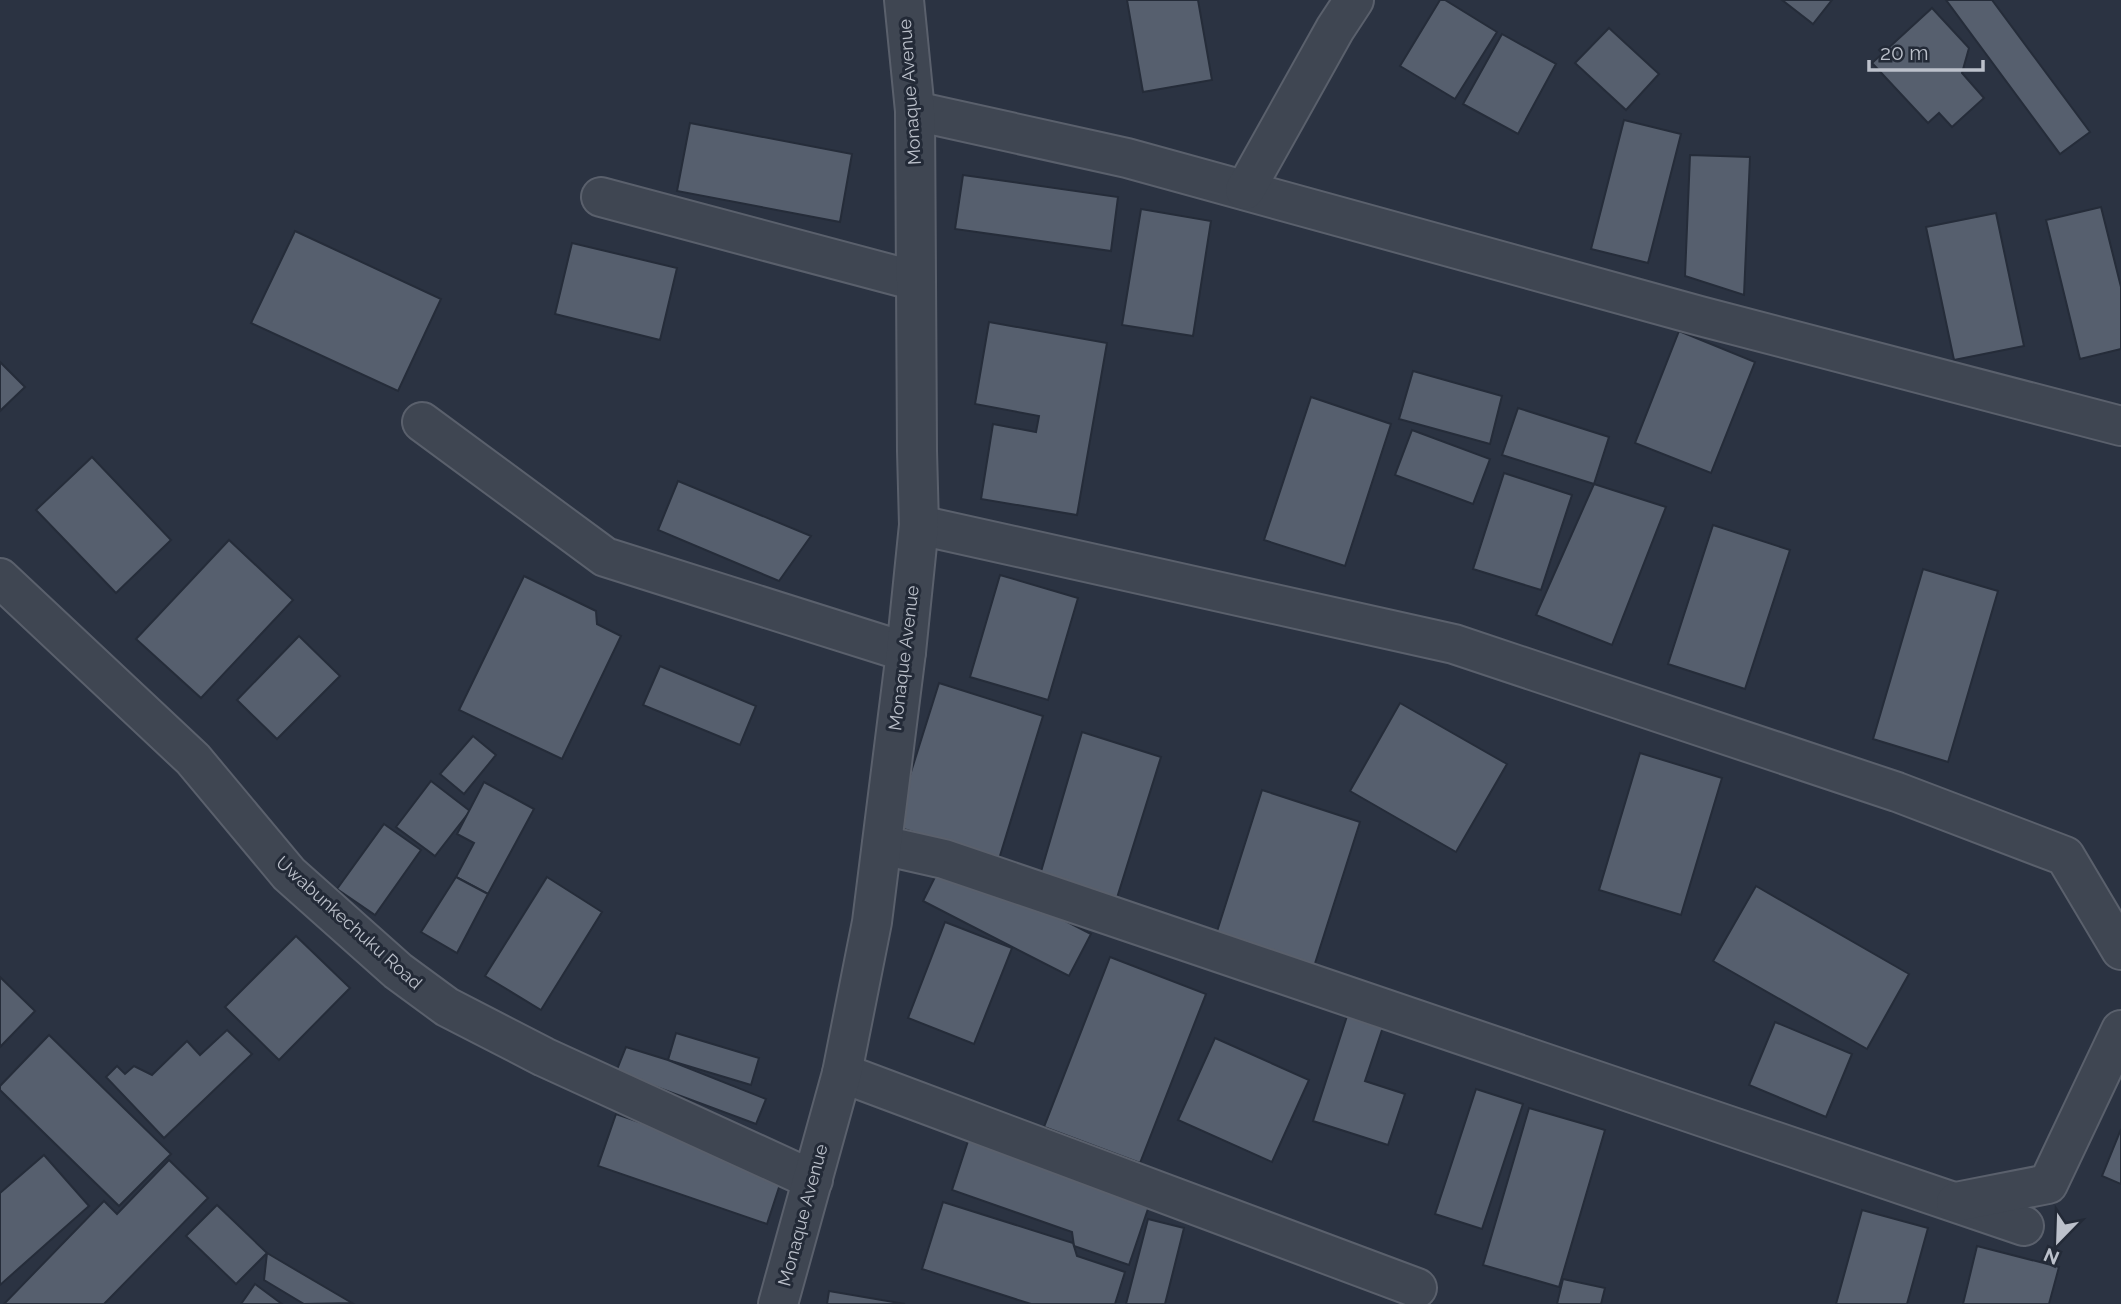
<svg xmlns="http://www.w3.org/2000/svg" width="2121" height="1304" font-family="Raleway,sans-serif">
	<rect width="100%" height="100%" fill="#2b3342"/>
	<!-- building -->
	<g fill="#565f6e" stroke="#252c39" stroke-width="2">
		<path d="M1127 0H1198L1212 80 1143 92Z"/>
		<path d="M1440 0H1445L1497 32 1455 99 1400 66Z"/>
		<path d="M1782 0H1832L1813 24Z"/>
		<path d="M1946 0H1992L2090 132 2060 154Z"/>
		<path d="M1932 8 1969 48 1962 73 1984 98 1952 127 1939 113 1928 123 1872 63Z"/>
		<path d="M1609 28 1659 74 1626 110 1575 63Z"/>
		<path d="M1502 34 1556 64 1518 134 1463 104Z"/>
		<path d="M1624 120 1681 134 1648 263 1591 249Z"/>
		<path d="M690 123 852 154 840 222 677 191Z"/>
		<path d="M1690 155 1750 157 1744 295 1685 276Z"/>
		<path d="M963 175 1118 197 1111 251 955 229Z"/>
		<path d="M2101 207 2121 287V349L2080 359 2046 220Z"/>
		<path d="M1141 209 1211 221 1193 336 1122 325Z"/>
		<path d="M1996 213 2024 346 1954 360 1926 227Z"/>
		<path d="M295 231 441 299 398 391 251 323Z"/>
		<path d="M572 243 677 268 660 340 555 314Z"/>
		<path d="M989 322 1107 343 1077 515 981 499 993 424 1036 432 1039 416 975 404Z"/>
		<path d="M1679 331 1755 362 1711 473 1635 443Z"/>
		<path d="M0 362 25 387 0 411Z"/>
		<path d="M1413 371 1502 396 1490 444 1399 419Z"/>
		<path d="M1311 397 1391 424 1345 566 1264 540Z"/>
		<path d="M1518 408 1609 437 1594 484 1502 455Z"/>
		<path d="M1412 430 1490 459 1473 504 1395 475Z"/>
		<path d="M92 457 171 540 116 593 36 510Z"/>
		<path d="M1504 473 1572 495 1541 590 1473 569Z"/>
		<path d="M678 481 811 536 779 581 658 530Z"/>
		<path d="M1594 484 1666 507 1612 645 1536 615Z"/>
		<path d="M1713 525 1790 550 1745 689 1668 664Z"/>
		<path d="M229 540 293 600 201 698 136 639Z"/>
		<path d="M1923 569 1998 591 1948 762 1873 739Z"/>
		<path d="M1000 575 1078 598 1048 700 970 677Z"/>
		<path d="M524 576 596 611 597 624 621 636 562 759 459 710Z"/>
		<path d="M299 636 340 676 277 739 237 700Z"/>
		<path d="M660 666 756 706 740 745 643 705Z"/>
		<path d="M939 683 1043 716 999 859 894 826Z"/>
		<path d="M1400 703 1507 764 1456 852 1350 791Z"/>
		<path d="M1082 732 1161 757 1116 901 1040 875Z"/>
		<path d="M473 736 496 755 464 794 440 774Z"/>
		<path d="M1640 753 1722 778 1681 915 1599 890Z"/>
		<path d="M431 781 470 811 435 856 396 827Z"/>
		<path d="M484 782 534 809 488 894 456 877 474 843 457 834Z"/>
		<path d="M1262 790 1360 822 1311 976 1213 944Z"/>
		<path d="M384 824 421 850 375 915 337 889Z"/>
		<path d="M944 859 1091 934 1069 976 923 901Z"/>
		<path d="M456 877 488 894 457 953 421 932Z"/>
		<path d="M547 877 602 912 541 1010 485 976Z"/>
		<path d="M1756 886 1909 974 1867 1049 1713 961Z"/>
		<path d="M945 922 1012 948 974 1044 908 1018Z"/>
		<path d="M296 936 350 988 279 1060 225 1007Z"/>
		<path d="M1110 957 1206 994 1140 1163 1044 1127Z"/>
		<path d="M0 977 35 1011 0 1047Z"/>
		<path d="M1348 1013 1384 1024 1365 1081 1405 1094 1388 1145 1313 1121Z"/>
		<path d="M1775 1022 1852 1054 1826 1117 1749 1085Z"/>
		<path d="M227 1030 252 1054 164 1138 106 1077 117 1066 125 1074 134 1066 152 1075 187 1041 200 1055Z"/>
		<path d="M676 1033 759 1058 751 1085 668 1060Z"/>
		<path d="M49 1035 171 1154 119 1206 0 1090V1086Z"/>
		<path d="M1215 1038 1309 1080 1272 1162 1178 1120Z"/>
		<path d="M626 1047 668 1060 766 1099 756 1124 616 1072Z"/>
		<path d="M1476 1089 1523 1104 1482 1229 1435 1214Z"/>
		<path d="M1529 1108 1605 1130 1559 1287 1483 1265Z"/>
		<path d="M616 1114 784 1172 767 1224 598 1166Z"/>
		<path d="M2121 1129V1184L2102 1176Z"/>
		<path d="M970 1135 1152 1197 1129 1265 1074 1246 1072 1232 952 1190Z"/>
		<path d="M44 1155 89 1206 0 1285V1193Z"/>
		<path d="M169 1160 208 1198 104 1304H4L104 1201 117 1214Z"/>
		<path d="M943 1202 1073 1243 1077 1256 1125 1272 1115 1304H1031L922 1269Z"/>
		<path d="M217 1205 267 1253 236 1284 186 1236Z"/>
		<path d="M1862 1210 1928 1228 1907 1304H1836Z"/>
		<path d="M1148 1219 1184 1228 1165 1304H1126Z"/>
		<path d="M1977 1246 2059 1267 2049 1304H1963Z"/>
		<path d="M267 1253 352 1303 304 1304 264 1280Z"/>
		<path d="M1563 1279 1605 1288 1601 1304H1557Z"/>
		<path d="M255 1284 282 1304H241Z"/>
		<path d="M829 1291 905 1304H827Z"/>
	</g>
	<g fill="none" stroke-linecap="round" stroke-linejoin="round">
		<defs>
			<g id="minor">
				<path d="M915 111 1127 158 1700 316 2121 426"/>
				<path d="M1245 190 1335 29 1354 0"/>
				<path d="M601 197 916 281"/>
				<path d="M422 422 605 557 906 652"/>
				<path d="M919 525 1454 644 1897 792 2065 856 2121 950"/>
				<path d="M0 578 193 759 289 874 398 971 447 1007 544 1057 813 1180"/>
				<path d="M882 845 944 859 2024 1226"/>
				<path d="M842 1073 1417 1288"/>
				<path d="M1956 1202 2048 1184 2121 1030"/>
				<path d="M778 1304 842 1073 872 922 906 652 919 525 917 451 915 111 904 0"/>
			</g>
		</defs>
		<!-- minor casing -->
		<use href="#minor" stroke="#5a606c" stroke-width="42"/>
		<!-- minor -->
		<use href="#minor" stroke="#3f4652" stroke-width="38"/>
	</g>
	<g text-anchor="middle" stroke-width="6" stroke-linejoin="round" paint-order="stroke">
		<!-- street labels -->
		<g font-size="18" fill="#bcc1cb" stroke="#232a37">
			<text transform="translate(910 92) rotate(-94)" y="6">Monaque Avenue</text>
			<text transform="translate(904 658) rotate(-83)" y="6">Monaque Avenue</text>
			<text transform="translate(349 923) rotate(42)" y="6">Uwabunkechuku Road</text>
			<text transform="translate(803 1215) rotate(-75)" y="6">Monaque Avenue</text>
		</g>
	</g>
	<!-- north arrow -->
	<g transform="translate(2058 1241) rotate(203)" stroke="#232a37" stroke-width="5" paint-order="stroke">
	<path d="M0-5L12 26L0 18L-12 26Z" fill="#bcc1cb"/>
	<text y="-10" font-size="19" font-weight="bold" text-anchor="middle" fill="#bcc1cb">N</text>
	</g>
	<!-- scale -->
	<path d="M1869 60v10h114v-10" fill="none" stroke="#bcc1cb" stroke-width="3.5"/>
	<text x="1880" y="60" font-size="21" fill="#bcc1cb" stroke="#232a37" stroke-width="5" paint-order="stroke">20 m</text>
</svg>
